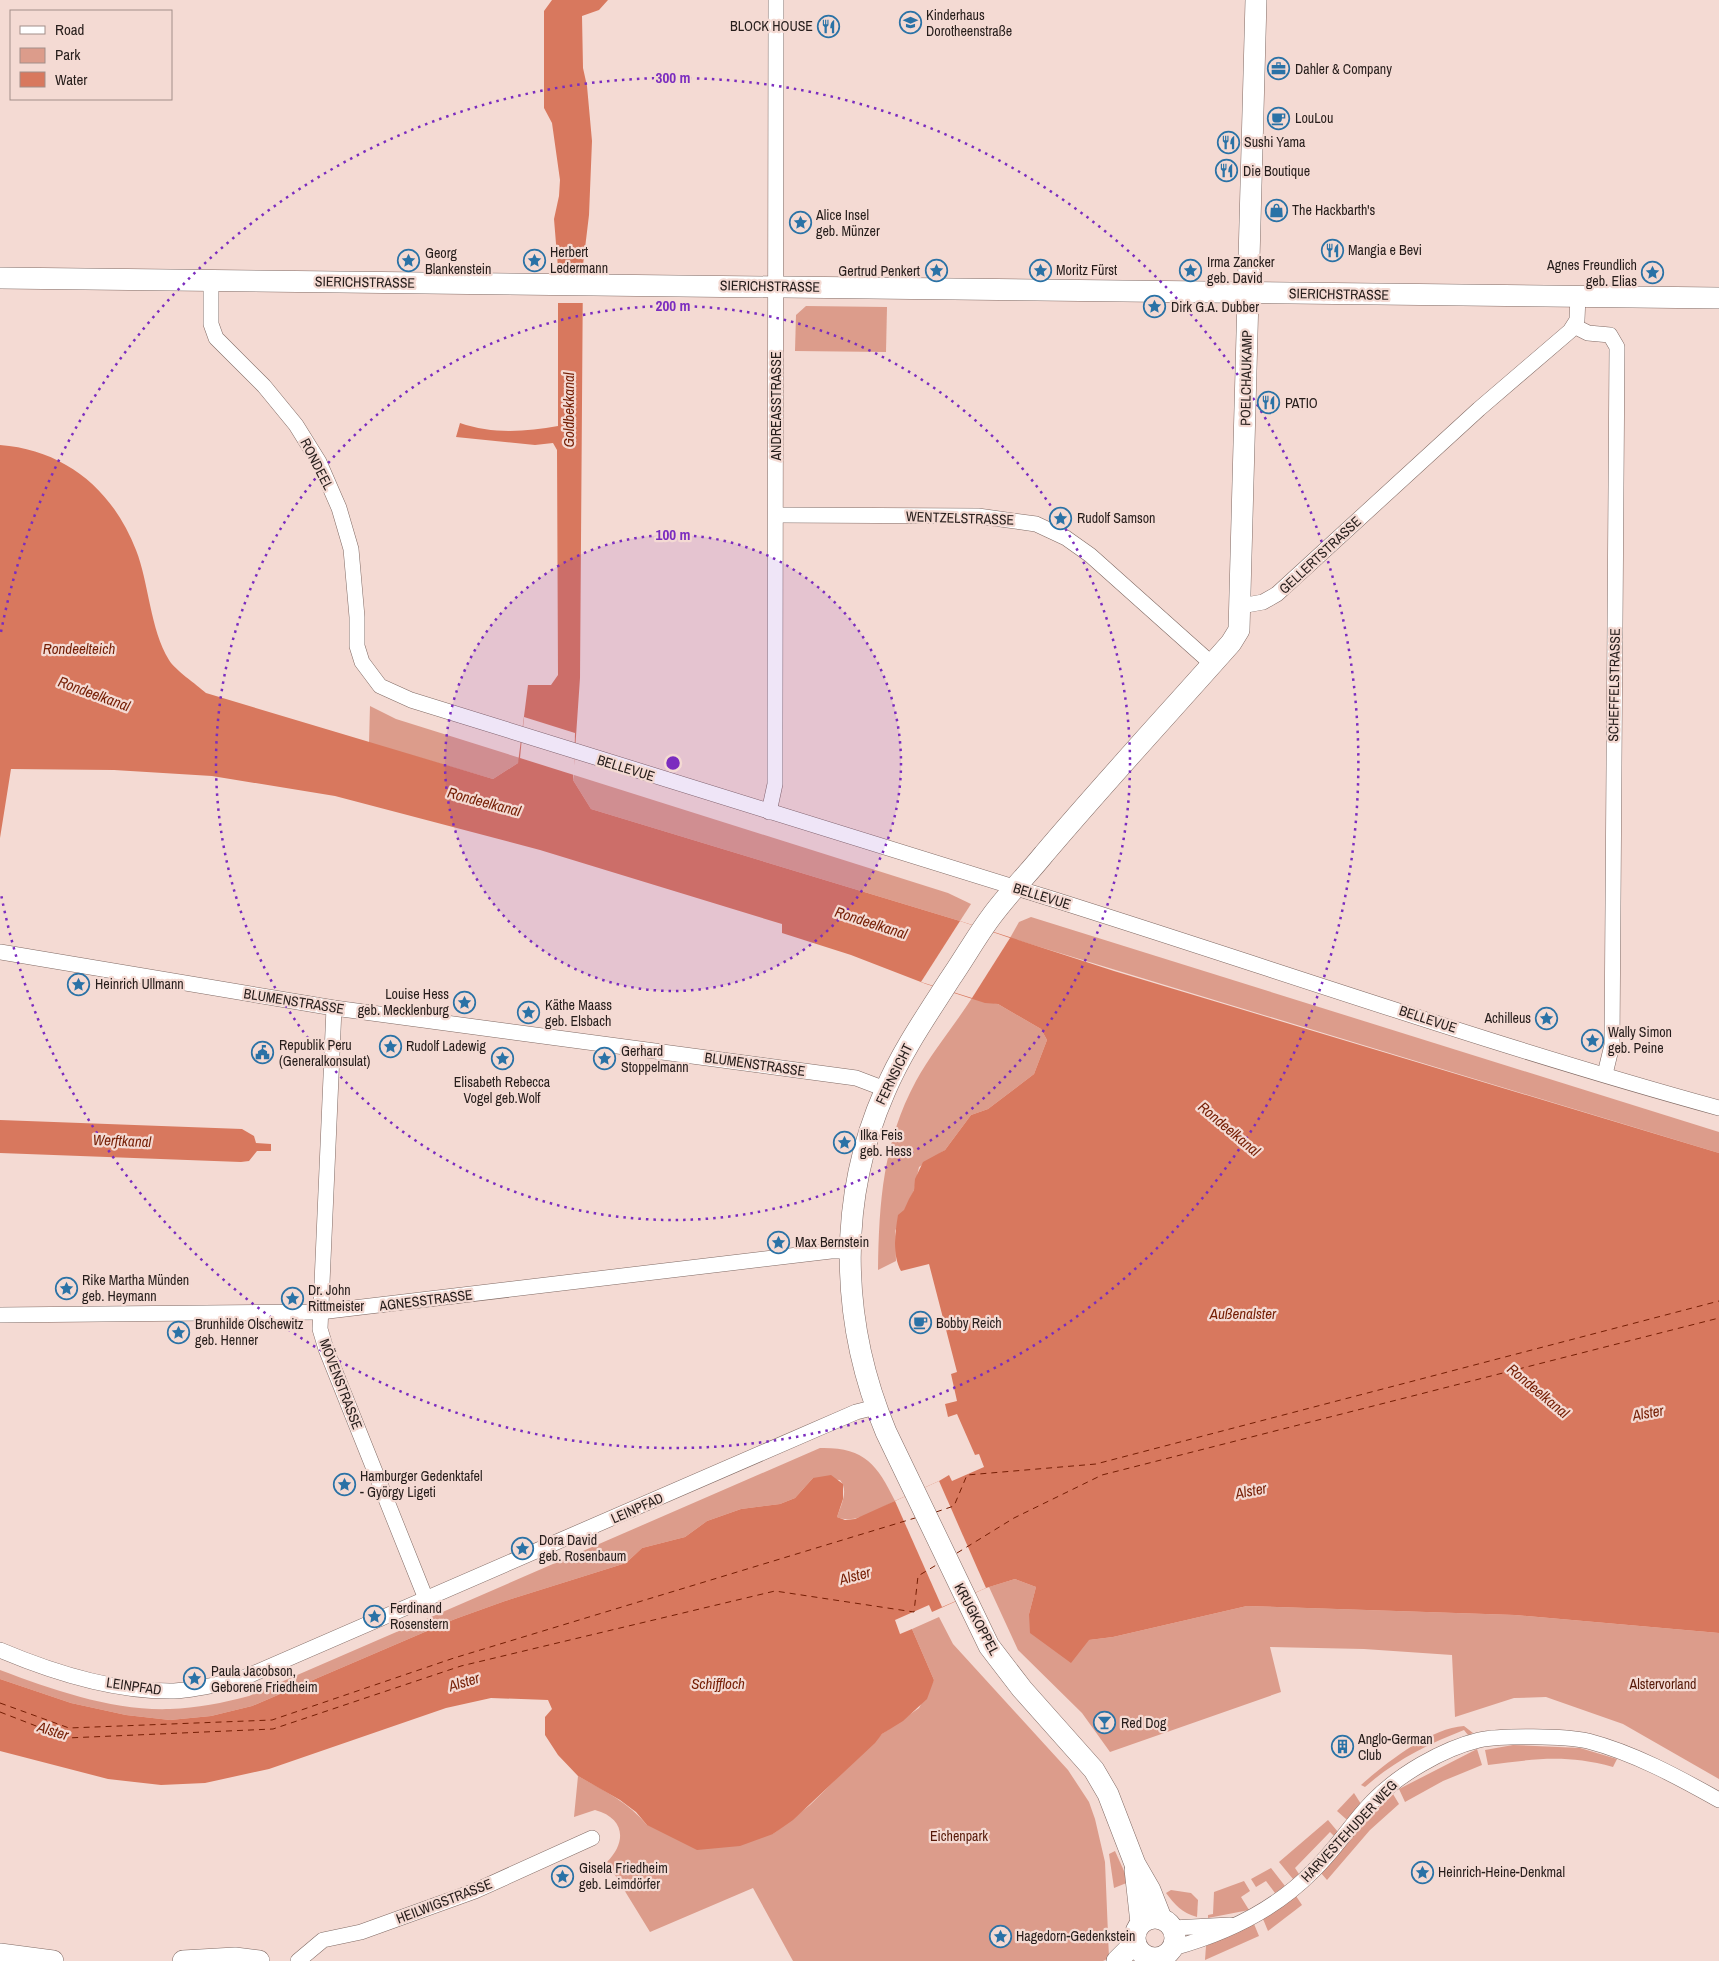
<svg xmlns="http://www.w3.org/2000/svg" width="1719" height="1961" font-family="'Archivo Narrow',sans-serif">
	<rect width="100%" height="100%" fill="#f4dad3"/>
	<!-- green -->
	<g fill="#dc9c8b">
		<path d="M806 306 887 307 886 352 795 351 796 315Z"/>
		<path d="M370 706 396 719 520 758 518 763 493 779 369 743Z"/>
		<path d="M574 775 948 893 971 904 960 921 591 809 573 780Z"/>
		<path d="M1031 917 1719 1132V1153L1010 938 1019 922Z"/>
		<path d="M972 998 998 1004 1041 1029 1047 1040 1034 1074 988 1109 971 1115 945 1150 919 1167 914 1190 895 1231 896 1261 878 1270C879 1202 883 1142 916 1081 932 1052 954 1026 972 998Z"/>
		<path d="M820 1448C864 1447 877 1464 895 1501 878 1509 855 1525 837 1517 841 1505 849 1491 840 1480L813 1478 795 1498 780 1504 741 1509 707 1521 685 1537 642 1548 626 1563 505 1601 455 1619 252 1706 211 1716 170 1720 126 1715 71 1703 0 1679V1670C53 1690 113 1711 170 1709 197 1708 223 1703 249 1696Z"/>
		<path d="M1015 1579 1036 1587 1029 1614 1089 1640 1113 1637 1247 1606 1515 1615 1719 1633V1779L1623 1724 1546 1697 1514 1698 1455 1717 1452 1655 1364 1649 1270 1647 1281 1692 1110 1752 1082 1713 1018 1650 989 1587Z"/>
		<path d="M939 1617 953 1644 1068 1770 1089 1802 1095 1819 1105 1862 1109 1958 1103 1961H793L753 1888 650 1932 607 1862C627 1842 625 1818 595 1810L574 1817 578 1776C603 1790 628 1802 647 1825L773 1834 810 1805 882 1734 919 1708 934 1680 912 1629Z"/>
		<path d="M1464 1726 1473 1733 1468 1735 1464 1730C1428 1744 1394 1761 1365 1787L1361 1785C1386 1763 1430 1728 1464 1726Z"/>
		<path d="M1513 1745 1580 1748 1617 1759 1613 1767C1565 1754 1535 1759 1488 1765L1485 1750Z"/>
		<path d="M1477 1749 1482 1765 1443 1781 1405 1802 1399 1789Z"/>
		<path d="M1354 1793 1361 1804 1349 1819H1346L1337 1811Z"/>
		<path d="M1393 1794 1399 1804 1370 1830 1327 1880 1321 1873 1372 1815Z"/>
		<path d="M1328 1820 1338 1832 1334 1836 1330 1832 1295 1868 1299 1874 1293 1879 1279 1862Z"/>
		<path d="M1115 1851 1129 1882 1114 1888 1109 1854Z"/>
		<path d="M1271 1868 1285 1886 1275 1893 1266 1881 1256 1887 1251 1879Z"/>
		<path d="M1244 1881 1250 1891 1241 1897 1249 1910 1208 1918V1915L1213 1914 1214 1892Z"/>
		<path d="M1171 1890 1191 1893 1198 1900 1197 1917C1182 1913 1175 1905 1166 1893Z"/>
		<path d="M1296 1896 1302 1905 1268 1931 1263 1919Z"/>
		<path d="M1254 1924 1259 1936 1205 1960 1206 1946Z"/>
	</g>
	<!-- water -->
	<g fill="#d8785e">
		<path d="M552 0H608L599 10 582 16 583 68 587 86 592 141 589 215 583 265 580 678 573 780 591 809 960 921 1114 971 1719 1153V1633L1515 1615 1247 1606 1113 1637 1089 1640 1071 1663 1030 1633 1029 1614 1036 1587 1015 1579 986 1588 932 1612 929 1605 895 1620 900 1634 912 1629 934 1680 927 1699 903 1721 882 1734 875 1743 793 1820 773 1834 740 1846 697 1850 647 1825 636 1812 620 1800 578 1776 558 1755 545 1735V1717L552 1709 548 1700 491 1698 446 1708 269 1769 205 1783 161 1785 108 1779 0 1751V1679L71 1703 126 1715 170 1720 211 1716 252 1706 455 1619 505 1601 626 1563 642 1548 685 1537 707 1521 741 1509 780 1504 795 1498 813 1478 831 1475 843 1484V1499L837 1517 845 1520 855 1519 939 1481 949 1475 952 1481 984 1467 979 1454 975 1455 957 1414 948 1417 945 1404 957 1401 951 1374 957 1372 929 1264 901 1271C892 1254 895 1233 898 1215L904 1210 909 1199 914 1190 915 1179 923 1162 945 1150 971 1115 988 1109 1034 1074 1047 1040 1041 1029 998 1004 985 1003 926 984 851 955 782 933V924L540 850 335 796 212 776 114 770 11 769 0 838V445C65 450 113 490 136 550 149 583 150 629 169 660 175 670 196 684 206 693L493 779 518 763 528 685H551L558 675 557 450 553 443 535 445 456 437 460 423C491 434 525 432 558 426V268L554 219 559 196 560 180 552 123 544 108V11Z"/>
		<path d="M0 1120 242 1129 254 1136 256 1143 271 1144V1151H257L249 1161 241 1162 0 1153Z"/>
	</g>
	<!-- pier -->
	<g fill="#f4dad3">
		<rect x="558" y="265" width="25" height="38"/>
		<path d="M524 717 575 733 574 775 520 758Z"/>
		<path d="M960 921 1010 938 972 998 921 982Z"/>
		<path d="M939 1481 986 1588 942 1607 895 1501Z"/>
	</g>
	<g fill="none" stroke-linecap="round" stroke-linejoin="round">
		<!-- ferry -->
		<g stroke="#751e04" stroke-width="1" stroke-dasharray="6 5" stroke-linecap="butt">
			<path d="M936 1512 954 1506 967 1475 1096 1464 1719 1301"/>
			<path d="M957 1553 1014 1518 1102 1475 1719 1318"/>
			<path d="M0 1703 69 1728 272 1720 454 1658 915 1518"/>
			<path d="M0 1712 67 1738 273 1729 461 1666 775 1591 914 1612 918 1576 938 1564"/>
		</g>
		<defs>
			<g id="street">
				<path d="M211 280V324L216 338 264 386 296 425 319 462 339 508 351 549 357 617V646L362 662 380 686 411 700C623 767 836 831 1049 898 1272 968 1493 1046 1719 1108"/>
				<path d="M1574 326 1588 333 1610 335 1617 347 1612 1045 1605 1074"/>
				<path d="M776 515 978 516 1036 524 1066 538 1090 555 1212 664"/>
				<path d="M1241 606 1263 602 1277 594 1479 409 1570 331 1577 320 1578 296"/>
				<path d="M769 812 775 784V729L776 0"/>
				<path d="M0 952 334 1008 856 1078 885 1089"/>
				<path d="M334 1008 320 1329 326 1349 426 1599"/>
				<path d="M0 1315 320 1312 831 1251H849"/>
				<path d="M0 1650C52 1672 116 1692 174 1691 196 1690 219 1684 241 1679L856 1412 876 1407"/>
				<path d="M1173 1928 1230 1925"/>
				<path d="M1173 1948C1224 1934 1275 1910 1313 1871 1335 1850 1351 1824 1372 1802 1398 1775 1442 1749 1479 1740 1501 1735 1566 1736 1588 1741 1634 1753 1678 1777 1719 1800"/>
				<path d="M298 1961 323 1940 361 1932 475 1891 592 1838"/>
			</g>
			<g id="secondary">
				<path d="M0 278 1719 298"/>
				<path d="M1135 1869 1141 1923"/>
				<circle cx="1155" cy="1938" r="20"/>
				<path d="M1161 1918 1150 1890 1135 1864 1108 1794 1094 1770 1022 1689 989 1646 886 1432C840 1322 837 1200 885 1091 902 1051 927 1015 950 979 964 959 976 937 991 917 1007 895 1027 875 1044 854 1105 782 1169 713 1231 643L1239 630 1256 0"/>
				<path d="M0 1954 53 1961"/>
				<path d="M183 1961 235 1958 259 1961"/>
				<path d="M1117 1961 1135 1943"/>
			</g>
		</defs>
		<!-- street casing -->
		<use href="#street" stroke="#806a64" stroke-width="16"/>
		<!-- secondary casing -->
		<use href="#secondary" stroke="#806a64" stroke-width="22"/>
		<!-- street -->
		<use href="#street" stroke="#fff" stroke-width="15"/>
		<!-- secondary -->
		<use href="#secondary" stroke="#fff" stroke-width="21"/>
	</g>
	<!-- distance rings -->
	<circle cx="673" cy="763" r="228" fill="#7b2cbf" fill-opacity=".12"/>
	<g fill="none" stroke="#7b2cbf" stroke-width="2.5" stroke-dasharray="2.5 5">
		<circle cx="673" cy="763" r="228"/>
		<circle cx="673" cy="763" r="457"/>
		<path d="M1 632A685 685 0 1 1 1 894"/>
	</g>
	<!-- icons -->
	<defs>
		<symbol id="school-ring" viewBox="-11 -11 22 22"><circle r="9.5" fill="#f4dad3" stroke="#2a72a6" stroke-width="1.5"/><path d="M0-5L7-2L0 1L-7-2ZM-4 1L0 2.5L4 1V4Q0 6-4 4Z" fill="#2a72a6"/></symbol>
		<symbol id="restaurant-ring" viewBox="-11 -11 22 22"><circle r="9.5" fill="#f4dad3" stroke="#2a72a6" stroke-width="1.5"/><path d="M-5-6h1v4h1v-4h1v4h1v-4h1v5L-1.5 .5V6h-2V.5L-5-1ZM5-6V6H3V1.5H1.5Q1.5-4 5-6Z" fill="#2a72a6"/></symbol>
		<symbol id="office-ring" viewBox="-11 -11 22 22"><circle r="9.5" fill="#f4dad3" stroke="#2a72a6" stroke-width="1.5"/><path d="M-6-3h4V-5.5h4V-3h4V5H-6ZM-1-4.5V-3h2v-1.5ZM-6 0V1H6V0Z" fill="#2a72a6"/></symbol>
		<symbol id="cafe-ring" viewBox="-11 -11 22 22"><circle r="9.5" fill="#f4dad3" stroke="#2a72a6" stroke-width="1.5"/><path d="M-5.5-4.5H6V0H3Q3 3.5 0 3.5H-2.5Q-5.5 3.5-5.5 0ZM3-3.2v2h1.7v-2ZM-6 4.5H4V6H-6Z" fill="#2a72a6"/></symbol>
		<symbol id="shop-ring" viewBox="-11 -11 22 22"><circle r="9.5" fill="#f4dad3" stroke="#2a72a6" stroke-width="1.5"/><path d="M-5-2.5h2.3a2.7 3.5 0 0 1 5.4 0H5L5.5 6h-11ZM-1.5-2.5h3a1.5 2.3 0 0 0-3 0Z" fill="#2a72a6"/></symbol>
		<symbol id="sight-ring" viewBox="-11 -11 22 22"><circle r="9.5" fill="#f4dad3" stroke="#2a72a6" stroke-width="1.5"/><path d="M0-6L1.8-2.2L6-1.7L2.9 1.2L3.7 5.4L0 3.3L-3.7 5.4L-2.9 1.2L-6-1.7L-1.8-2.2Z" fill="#2a72a6"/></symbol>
		<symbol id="civic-ring" viewBox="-11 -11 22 22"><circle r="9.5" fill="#f4dad3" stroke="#2a72a6" stroke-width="1.5"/><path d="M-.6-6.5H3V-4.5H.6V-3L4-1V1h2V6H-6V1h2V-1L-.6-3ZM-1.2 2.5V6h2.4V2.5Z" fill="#2a72a6"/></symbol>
		<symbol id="bar-ring" viewBox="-11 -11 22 22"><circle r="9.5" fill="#f4dad3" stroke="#2a72a6" stroke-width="1.5"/><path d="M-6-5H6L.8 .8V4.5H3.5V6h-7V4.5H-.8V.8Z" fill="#2a72a6"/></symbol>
		<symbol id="building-ring" viewBox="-11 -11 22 22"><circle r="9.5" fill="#f4dad3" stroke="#2a72a6" stroke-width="1.5"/><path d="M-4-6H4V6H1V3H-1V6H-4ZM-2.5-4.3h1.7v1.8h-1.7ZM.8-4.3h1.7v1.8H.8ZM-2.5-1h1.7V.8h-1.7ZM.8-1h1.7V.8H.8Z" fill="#2a72a6"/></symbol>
	</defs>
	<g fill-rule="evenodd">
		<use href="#school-ring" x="898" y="10" width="25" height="25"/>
		<use href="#restaurant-ring" x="816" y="14" width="25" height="25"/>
		<use href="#office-ring" x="1266" y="56" width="25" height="25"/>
		<use href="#cafe-ring" x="1266" y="106" width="25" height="25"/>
		<use href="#restaurant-ring" x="1216" y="130" width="25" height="25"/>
		<use href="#restaurant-ring" x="1214" y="158" width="25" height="25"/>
		<use href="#shop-ring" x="1264" y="198" width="25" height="25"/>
		<use href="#sight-ring" x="788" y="210" width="25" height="25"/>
		<use href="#restaurant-ring" x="1320" y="238" width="25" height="25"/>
		<use href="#sight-ring" x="522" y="248" width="25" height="25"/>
		<use href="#sight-ring" x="396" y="248" width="25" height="25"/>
		<use href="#sight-ring" x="1028" y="258" width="25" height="25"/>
		<use href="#sight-ring" x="1178" y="258" width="25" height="25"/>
		<use href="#sight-ring" x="924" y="258" width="25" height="25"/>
		<use href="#sight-ring" x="1640" y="260" width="25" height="25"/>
		<use href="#sight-ring" x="1142" y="294" width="25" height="25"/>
		<use href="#restaurant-ring" x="1256" y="390" width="25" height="25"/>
		<use href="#sight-ring" x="1048" y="506" width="25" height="25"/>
		<use href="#sight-ring" x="66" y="972" width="25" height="25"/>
		<use href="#sight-ring" x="452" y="990" width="25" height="25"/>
		<use href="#sight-ring" x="516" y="1000" width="25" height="25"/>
		<use href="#sight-ring" x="1534" y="1006" width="25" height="25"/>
		<use href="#sight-ring" x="1580" y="1028" width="25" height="25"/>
		<use href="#sight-ring" x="378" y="1034" width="25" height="25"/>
		<use href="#civic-ring" x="250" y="1040" width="25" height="25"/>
		<use href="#sight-ring" x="490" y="1046" width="25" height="25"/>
		<use href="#sight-ring" x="592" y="1046" width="25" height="25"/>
		<use href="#sight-ring" x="832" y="1130" width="25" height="25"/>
		<use href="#sight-ring" x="766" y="1230" width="25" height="25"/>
		<use href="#sight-ring" x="54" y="1276" width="25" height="25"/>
		<use href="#sight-ring" x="280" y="1286" width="25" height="25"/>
		<use href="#cafe-ring" x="908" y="1310" width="25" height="25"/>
		<use href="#sight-ring" x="166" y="1320" width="25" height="25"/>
		<use href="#sight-ring" x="332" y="1472" width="25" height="25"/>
		<use href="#sight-ring" x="510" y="1536" width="25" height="25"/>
		<use href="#sight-ring" x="362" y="1604" width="25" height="25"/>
		<use href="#sight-ring" x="182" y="1666" width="25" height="25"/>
		<use href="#bar-ring" x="1092" y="1710" width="25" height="25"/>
		<use href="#building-ring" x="1330" y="1734" width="25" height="25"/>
		<use href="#sight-ring" x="1410" y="1860" width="25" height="25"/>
		<use href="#sight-ring" x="550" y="1864" width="25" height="25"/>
		<use href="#sight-ring" x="988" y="1924" width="25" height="25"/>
	</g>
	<g text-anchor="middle" stroke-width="4.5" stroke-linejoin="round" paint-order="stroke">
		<!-- poi labels -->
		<g font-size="14" fill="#261d1b" stroke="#f4dad3" text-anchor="start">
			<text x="926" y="20">Kinderhaus<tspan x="926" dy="16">Dorotheenstraße</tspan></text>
			<text x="813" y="31" text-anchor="end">BLOCK HOUSE</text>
			<text x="1295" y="74">Dahler &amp; Company</text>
			<text x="1295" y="123">LouLou</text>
			<text x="1244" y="147">Sushi Yama</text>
			<text x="1243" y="176">Die Boutique</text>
			<text x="1292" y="215">The Hackbarth's</text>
			<text x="816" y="220">Alice Insel<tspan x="816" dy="16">geb. Münzer</tspan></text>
			<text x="1348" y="255">Mangia e Bevi</text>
			<text x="550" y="257">Herbert<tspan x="550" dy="16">Ledermann</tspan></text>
			<text x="425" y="258">Georg<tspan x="425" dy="16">Blankenstein</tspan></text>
			<text x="1207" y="267">Irma Zancker<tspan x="1207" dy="16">geb. David</tspan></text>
			<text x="1637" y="270" text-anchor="end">Agnes Freundlich<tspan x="1637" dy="16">geb. Elias</tspan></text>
			<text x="1056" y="275">Moritz Fürst</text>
			<text x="920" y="276" text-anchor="end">Gertrud Penkert</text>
			<text x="1171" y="312">Dirk G.A. Dubber</text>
			<text x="1285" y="408">PATIO</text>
			<text x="1077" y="523">Rudolf Samson</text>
			<text x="95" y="989">Heinrich Ullmann</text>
			<text x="449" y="999" text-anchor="end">Louise Hess<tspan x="449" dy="16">geb. Mecklenburg</tspan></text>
			<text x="545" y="1010">Käthe Maass<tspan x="545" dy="16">geb. Elsbach</tspan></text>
			<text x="1531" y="1023" text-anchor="end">Achilleus</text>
			<text x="1608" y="1037">Wally Simon<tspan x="1608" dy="16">geb. Peine</tspan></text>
			<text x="279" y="1050">Republik Peru<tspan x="279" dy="16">(Generalkonsulat)</tspan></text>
			<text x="406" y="1051">Rudolf Ladewig</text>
			<text x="621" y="1056">Gerhard<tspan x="621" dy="16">Stoppelmann</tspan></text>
			<text x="502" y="1087" text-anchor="middle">Elisabeth Rebecca<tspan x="502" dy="16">Vogel geb.Wolf</tspan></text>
			<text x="860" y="1140">Ilka Feis<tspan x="860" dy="16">geb. Hess</tspan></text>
			<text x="795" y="1247">Max Bernstein</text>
			<text x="82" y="1285">Rike Martha Münden<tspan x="82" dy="16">geb. Heymann</tspan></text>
			<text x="308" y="1295">Dr. John<tspan x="308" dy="16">Rittmeister</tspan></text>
			<text x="936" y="1328">Bobby Reich</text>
			<text x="195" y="1329">Brunhilde Olschewitz<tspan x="195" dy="16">geb. Henner</tspan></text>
			<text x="360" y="1481">Hamburger Gedenktafel<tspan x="360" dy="16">- György Ligeti</tspan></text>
			<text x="539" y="1545">Dora David<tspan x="539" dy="16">geb. Rosenbaum</tspan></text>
			<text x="390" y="1613">Ferdinand<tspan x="390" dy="16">Rosenstern</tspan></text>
			<text x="211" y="1676">Paula Jacobson,<tspan x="211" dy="16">Geborene Friedheim</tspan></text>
			<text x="1121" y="1728">Red Dog</text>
			<text x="1358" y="1744">Anglo-German<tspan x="1358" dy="16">Club</tspan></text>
			<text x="579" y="1873">Gisela Friedheim<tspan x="579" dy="16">geb. Leimdörfer</tspan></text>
			<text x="1438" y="1877">Heinrich-Heine-Denkmal</text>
			<text x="1016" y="1941">Hagedorn-Gedenkstein</text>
		</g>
		<!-- street labels -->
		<g font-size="14" fill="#261d1b" stroke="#f4dad3">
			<text transform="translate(365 282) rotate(1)" y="5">SIERICHSTRASSE</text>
			<text transform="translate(770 286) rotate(1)" y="5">SIERICHSTRASSE</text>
			<text transform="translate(1339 294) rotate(1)" y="5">SIERICHSTRASSE</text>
			<text transform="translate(1246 378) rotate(-89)" y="5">POELCHAUKAMP</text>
			<text transform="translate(776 406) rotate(-90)" y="5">ANDREASSTRASSE</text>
			<text transform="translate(317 464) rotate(63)" y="5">RONDEEL</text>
			<text transform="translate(960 518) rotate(2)" y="5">WENTZELSTRASSE</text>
			<text transform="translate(1320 555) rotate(-43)" y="5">GELLERTSTRASSE</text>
			<text transform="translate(1614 685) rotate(-89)" y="5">SCHEFFELSTRASSE</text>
			<text transform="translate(626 768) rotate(17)" y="5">BELLEVUE</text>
			<text transform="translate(1042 896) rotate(17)" y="5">BELLEVUE</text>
			<text transform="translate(294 1001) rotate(9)" y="5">BLUMENSTRASSE</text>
			<text transform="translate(1428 1019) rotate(18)" y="5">BELLEVUE</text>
			<text transform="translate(755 1064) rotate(8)" y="5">BLUMENSTRASSE</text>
			<text transform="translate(894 1074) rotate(-64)" y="5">FERNSICHT</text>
			<text transform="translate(426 1300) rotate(-7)" y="5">AGNESSTRASSE</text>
			<text transform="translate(341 1384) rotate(69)" y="5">MÖVENSTRASSE</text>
			<text transform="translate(637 1508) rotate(-24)" y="5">LEINPFAD</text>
			<text transform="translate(977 1619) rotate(62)" y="5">KRUGKOPPEL</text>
			<text transform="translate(134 1686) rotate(8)" y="5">LEINPFAD</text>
			<text transform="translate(1349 1831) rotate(-47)" y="5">HARVESTEHUDER WEG</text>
			<text transform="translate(444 1901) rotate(-21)" y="5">HEILWIGSTRASSE</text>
		</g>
		<!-- park labels -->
		<g font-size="14" fill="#561908" stroke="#f4dad3">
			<text x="1663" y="1689">Alstervorland</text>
			<text x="959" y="1841">Eichenpark</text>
		</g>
		<!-- water labels -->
		<g font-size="15" font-style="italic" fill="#751e04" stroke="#f4dad3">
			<text transform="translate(569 410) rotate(-90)" y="5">Goldbekkanal</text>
			<text x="79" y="654">Rondeelteich</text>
			<text transform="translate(94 694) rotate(20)" y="5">Rondeelkanal</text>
			<text transform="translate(484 802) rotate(15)" y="5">Rondeelkanal</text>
			<text transform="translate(871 923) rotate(18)" y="5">Rondeelkanal</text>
			<text transform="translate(1229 1129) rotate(40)" y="5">Rondeelkanal</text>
			<text transform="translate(122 1141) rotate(2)" y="5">Werftkanal</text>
			<text x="1243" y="1319">Außenalster</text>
			<text transform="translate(1538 1391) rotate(40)" y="5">Rondeelkanal</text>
			<text transform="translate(1648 1413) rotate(-10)" y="5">Alster</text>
			<text transform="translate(1251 1491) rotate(-11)" y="5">Alster</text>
			<text transform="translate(855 1576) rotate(-15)" y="5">Alster</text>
			<text transform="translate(464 1682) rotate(-17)" y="5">Alster</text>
			<text x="718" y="1689">Schiffloch</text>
			<text transform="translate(53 1731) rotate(17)" y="5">Alster</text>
		</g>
	</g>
	<circle cx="673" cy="763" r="8" fill="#7b2cbf" stroke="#f4dad3" stroke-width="2.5"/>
	<g font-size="15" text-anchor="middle" font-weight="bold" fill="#7b2cbf" stroke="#f4dad3" stroke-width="4.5" stroke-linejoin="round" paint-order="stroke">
		<text x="673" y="83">300 m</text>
		<text x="673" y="311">200 m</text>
		<text x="673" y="540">100 m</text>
	</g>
	<!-- legend -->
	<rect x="10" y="10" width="162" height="90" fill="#f4dad3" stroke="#a28e89"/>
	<rect x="20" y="26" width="25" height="8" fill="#ffffff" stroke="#a28e89"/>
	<text x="55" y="35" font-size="15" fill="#261d1b">Road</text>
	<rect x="20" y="48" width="25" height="15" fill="#dc9c8b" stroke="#a28e89"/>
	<text x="55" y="60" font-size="15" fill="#261d1b">Park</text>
	<rect x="20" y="72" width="25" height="15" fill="#d8785e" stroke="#a28e89"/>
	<text x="55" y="85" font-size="15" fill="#261d1b">Water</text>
</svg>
